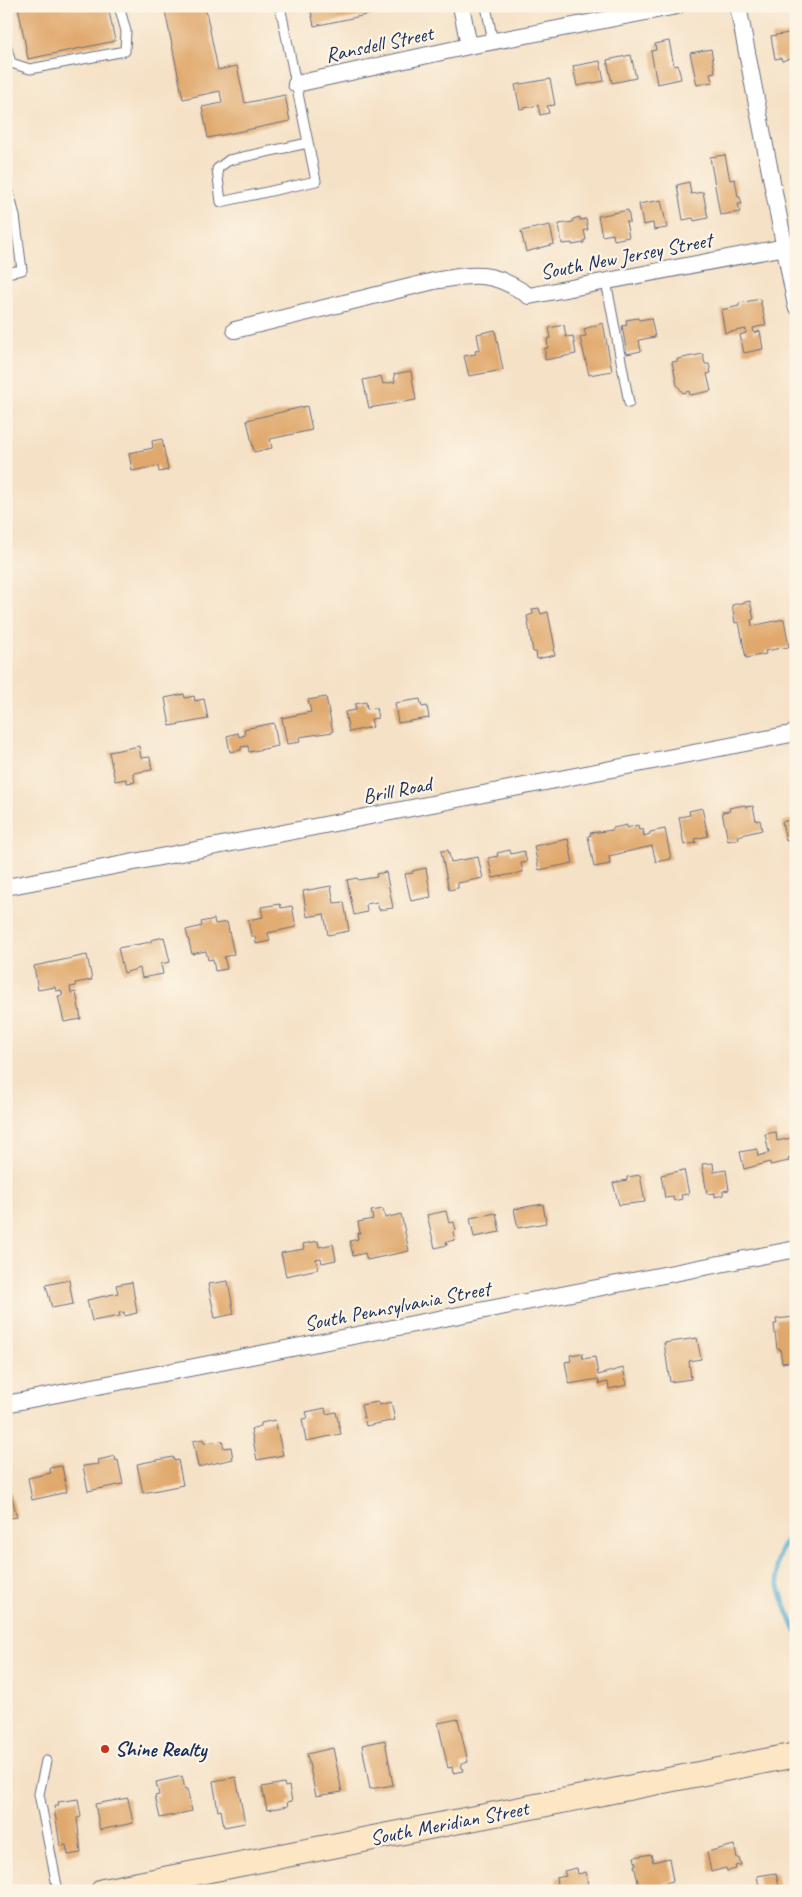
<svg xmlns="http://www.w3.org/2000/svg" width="802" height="1897" font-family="Caveat,sans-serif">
	<rect width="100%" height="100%" fill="#fcf5e5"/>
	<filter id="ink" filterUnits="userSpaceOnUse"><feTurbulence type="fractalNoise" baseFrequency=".02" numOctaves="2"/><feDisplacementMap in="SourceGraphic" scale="10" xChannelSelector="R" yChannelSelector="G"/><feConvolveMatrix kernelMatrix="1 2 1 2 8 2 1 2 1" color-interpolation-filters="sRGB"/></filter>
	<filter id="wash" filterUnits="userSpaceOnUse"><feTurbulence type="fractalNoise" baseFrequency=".0096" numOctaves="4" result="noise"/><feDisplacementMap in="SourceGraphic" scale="20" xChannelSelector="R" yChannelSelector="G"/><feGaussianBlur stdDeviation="1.12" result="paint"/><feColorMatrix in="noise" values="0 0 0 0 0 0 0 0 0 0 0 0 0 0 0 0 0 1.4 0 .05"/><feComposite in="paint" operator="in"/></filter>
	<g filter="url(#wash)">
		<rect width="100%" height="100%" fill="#f5e1c6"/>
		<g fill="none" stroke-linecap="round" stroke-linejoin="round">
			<!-- stream -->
			<path stroke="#52abd0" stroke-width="5" d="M796 1525C791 1534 784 1543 780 1552 770 1577 787 1609 796 1632"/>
		</g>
		<g id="blocks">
			<!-- building -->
			<g fill="#e0a86c">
				<path d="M18 6H108L115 41 28 59Z"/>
				<path d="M164 6H205L218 70 237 66 245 103 285 95 290 121 208 138 202 107 222 103 220 91 183 99Z"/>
				<path d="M310 6H370L371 14 314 26Z"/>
				<path d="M794 32 796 56 782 61 781 58 775 59 771 36Z"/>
				<path d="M669 41 674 66 678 65 681 79 657 84 651 51 656 50 655 44Z"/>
				<path d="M711 49 715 72 710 73 712 82 697 85 690 53Z"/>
				<path d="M631 55 636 78 612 83 607 60Z"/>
				<path d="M600 61 604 81 577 86 573 66Z"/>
				<path d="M550 79 555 105 547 106 549 113 540 115 538 105 520 109 515 85Z"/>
				<path d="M725 155 730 180 735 179 738 197H740L742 204H738L740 212 720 215 710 157Z"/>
				<path d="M689 182 691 194 703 192 708 218 694 221 693 218 683 220 677 185Z"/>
				<path d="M661 200 667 228 654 230 653 223 643 225 639 204Z"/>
				<path d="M628 210 630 222H626L629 237 614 240 613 234 602 236 598 216Z"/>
				<path d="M580 217V220L586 219 588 230H584L586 240H584V243L572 245V243L562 244 559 224 573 222V219Z"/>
				<path d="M550 225 554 244 526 252 521 231Z"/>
				<path d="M760 299 766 325 753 328 754 333 760 331 763 349 744 353 740 335 746 333V329L725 333 721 310 739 306V303Z"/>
				<path d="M638 318 639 320 651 318 655 337 639 340 641 351 627 354 622 326 627 325 626 320Z"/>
				<path d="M603 323 612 371 589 375 580 337 586 336 584 329Z"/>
				<path d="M564 325 566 337 573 336 576 354 545 360V348H548L547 339 551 338 549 328Z"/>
				<path d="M495 330 503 370 469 376 464 356 476 354 475 351 480 350 477 334Z"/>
				<path d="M703 354 705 364H709L711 373 707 374 711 391 690 395 689 391 683 393 677 385 672 362 678 361 677 359Z"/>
				<path d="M411 371 416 400 369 408 363 380 381 376 383 384 395 382 394 374Z"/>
				<path d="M307 406 312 430 270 439 272 448 254 452 247 420Z"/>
				<path d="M162 439 168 470 159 472 158 466 132 471 129 453 153 448 152 441Z"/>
				<path d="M750 601 754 619 751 620 752 626 784 619 789 647 765 651 766 654 746 658 739 622 735 623 732 605Z"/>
				<path d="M539 608 541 614 548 612 555 648 553 649 555 655 537 659 536 652H533L527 616 533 614 532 609Z"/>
				<path d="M184 694 185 698 194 696 195 701 204 699 208 719 170 726 165 698Z"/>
				<path d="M326 697 333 732 299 737 300 742 287 744 282 718 311 712 308 700Z"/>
				<path d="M420 699 422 707 427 706 429 718 398 723 395 703Z"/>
				<path d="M366 702 367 709 376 708 378 718 371 719 373 727 349 732 345 712 356 710 355 704Z"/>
				<path d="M274 723 278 746 249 752 248 746 241 747V750L230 752 227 736 238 733 239 737 245 735 244 729Z"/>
				<path d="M139 746 141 758 150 757 152 770 133 773 135 782 127 783 126 779 115 781 109 752Z"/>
				<path d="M745 805 746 807 753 806 756 821 760 820 762 830 738 836 739 839 728 841 722 812 730 811 729 808Z"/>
				<path d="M702 808 708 836 695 839 696 843 684 845 679 817 690 815 689 811Z"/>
				<path d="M796 818V839L786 841 782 822Z"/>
				<path d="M627 825V828L638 825 639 830 643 829 644 836 650 834V832L665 829 671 859 656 862 652 846 609 856 610 864 594 867 588 836 591 835 590 833 613 830V828Z"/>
				<path d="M568 839 573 863 539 870 534 846Z"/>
				<path d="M448 850 451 862 478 857 483 878 458 883V888L449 890 441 851Z"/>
				<path d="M510 850 511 854 524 851 527 862 521 863 523 872 493 878 488 858 498 856 497 853Z"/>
				<path d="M426 868 431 897 411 901 405 874 413 873 412 871Z"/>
				<path d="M386 872 393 908 379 910 377 902 366 904 367 912 354 915 347 880 357 878 358 880 377 877 376 874Z"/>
				<path d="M331 886 334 903 344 902 349 931 328 935 324 914 307 917 303 891Z"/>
				<path d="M280 904 281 908 292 906 296 927 268 933 270 941 256 944 255 936H251L248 920 263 917 261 907Z"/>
				<path d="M214 919 215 924 227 922 234 954 224 957 227 969 215 971 213 959 208 960 206 951 192 954 186 930 202 926 201 922Z"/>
				<path d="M164 937 170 962 161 964 163 974 142 978 140 968 124 973 118 948 151 942V940Z"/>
				<path d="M87 955 92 980 75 983 76 986 70 987 71 993 76 992 81 1019 64 1022 58 996 63 995 61 990 56 991 55 987 38 990 34 966Z"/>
				<path d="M776 1132 777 1141 796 1137V1158H788L789 1161 770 1165V1162L744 1169 740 1152 757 1149 758 1156 769 1153 765 1134Z"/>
				<path d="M713 1163 714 1172 726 1170 729 1190 723 1191V1195L715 1197V1193L707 1194 702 1164Z"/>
				<path d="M684 1170 689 1194 681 1195 682 1199 674 1201 673 1197 665 1198 661 1175Z"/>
				<path d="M640 1175 645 1202 619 1205 613 1183 627 1180V1177Z"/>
				<path d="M543 1204 546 1223 518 1228 514 1209Z"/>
				<path d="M383 1209 385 1218 401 1214 409 1251 367 1260 365 1253 353 1256 350 1241 358 1239 357 1233H360L358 1222 373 1219 371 1211Z"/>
				<path d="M446 1211 449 1223 454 1222 456 1231 453 1232 455 1240 446 1242 447 1245 435 1248 427 1215Z"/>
				<path d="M496 1213 500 1232 474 1237 470 1218Z"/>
				<path d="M318 1241 319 1247 333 1244 336 1260 322 1263 321 1258 316 1259 318 1269 286 1276 281 1253 304 1249 303 1244Z"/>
				<path d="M69 1280 73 1304 52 1308 46 1285Z"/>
				<path d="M228 1281 234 1314 215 1318 208 1284Z"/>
				<path d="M132 1282 137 1313 125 1316 124 1312 119 1313 120 1316 92 1321 87 1300 118 1293 116 1285Z"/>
				<path d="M795 1317 796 1349H793L795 1361 782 1363 780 1348 777 1349 774 1324H777L776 1319Z"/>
				<path d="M697 1338 701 1359 689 1361 691 1379 670 1382 664 1343Z"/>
				<path d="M582 1353 583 1359 595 1357 598 1375 623 1368 627 1385 609 1389 608 1382 599 1384 598 1379 569 1384 565 1362 571 1361 570 1355Z"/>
				<path d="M378 1402 379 1405 391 1402 395 1420 366 1426 361 1405Z"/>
				<path d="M325 1408 326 1414 336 1412 341 1434 306 1441 302 1419 308 1418 306 1412Z"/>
				<path d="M275 1420 283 1455 257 1460 251 1429 261 1426V1423Z"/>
				<path d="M203 1439 204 1443 222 1441 224 1448 231 1447 233 1459 198 1467 193 1441Z"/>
				<path d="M115 1456 116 1461 118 1460 123 1484 88 1491 83 1466 99 1464 98 1460Z"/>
				<path d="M173 1457 174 1461 178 1460 183 1485 143 1493 137 1464Z"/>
				<path d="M62 1466 67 1492 32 1500 28 1478 51 1473 49 1468Z"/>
				<path d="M6 1482H8L17 1517 6 1519Z"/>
				<path d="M458 1719 468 1762 461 1764 463 1771 453 1773 452 1767 448 1768 438 1723Z"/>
				<path d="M385 1740 393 1785 370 1789 362 1745Z"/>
				<path d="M333 1748 342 1792 316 1796 307 1754Z"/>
				<path d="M182 1776 185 1789H187L192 1811 160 1818 155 1796 159 1795 156 1782Z"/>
				<path d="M236 1777 245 1823 224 1827 221 1810 218 1811 213 1781Z"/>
				<path d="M284 1783 285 1787 289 1786 292 1801 287 1802 288 1806 267 1810 262 1787Z"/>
				<path d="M128 1798 133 1823 100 1830 95 1804Z"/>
				<path d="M78 1799 81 1817 77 1818 81 1853 68 1855 66 1845 60 1846 54 1806H59L58 1802Z"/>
				<path d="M734 1845 737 1858H739L741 1865 735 1866 736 1869 727 1871 726 1868 711 1872 707 1852Z"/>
				<path d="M651 1854 653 1862 669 1858 673 1881 656 1885 657 1890 640 1891 634 1865H636L634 1857Z"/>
				<path d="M577 1868 578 1874 586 1872 589 1891H558L556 1878 566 1876 564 1871Z"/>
				<path d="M776 1873 780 1891H760L757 1876Z"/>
			</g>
		</g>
	</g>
	<g filter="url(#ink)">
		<use href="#blocks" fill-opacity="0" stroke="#676d82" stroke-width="1"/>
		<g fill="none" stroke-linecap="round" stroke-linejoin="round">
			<defs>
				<g id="service">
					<path d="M280 6 316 181 221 202 217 169 229 160 308 143"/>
					<path d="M486 6 493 42"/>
					<path d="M6 45 11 63 30 69 125 51 126 31 119 6"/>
					<path d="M6 181 15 216 22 270 6 273"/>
					<path d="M606 281 629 403"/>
					<path d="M46 1761 39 1794 58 1891"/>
				</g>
				<g id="minor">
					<path d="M461 6 469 46"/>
					<path d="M738 6 796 306"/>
					<path d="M296 84 469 46 677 6"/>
					<path d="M235 330 434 281C475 274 493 270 529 296L796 245"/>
					<path d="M6 887 796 733"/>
					<path d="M6 1404 796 1249"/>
				</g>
				<path id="secondary" d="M103 1891 796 1755"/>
			</defs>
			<!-- service casing -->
			<use href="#service" stroke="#676d82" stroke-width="11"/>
			<!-- minor casing -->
			<use href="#minor" stroke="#676d82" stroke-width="18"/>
			<!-- secondary casing -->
			<use href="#secondary" stroke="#676d82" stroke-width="26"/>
			<!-- service -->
			<use href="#service" stroke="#fff" stroke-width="9"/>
			<!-- minor -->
			<use href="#minor" stroke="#fff" stroke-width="16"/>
			<!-- secondary -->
			<use href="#secondary" stroke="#fce6c4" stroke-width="24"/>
		</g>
	</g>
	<!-- markers -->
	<circle fill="#c8321e" stroke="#fcf5e5" stroke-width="2" cx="105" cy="1749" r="5"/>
	<g text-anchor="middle" stroke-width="4.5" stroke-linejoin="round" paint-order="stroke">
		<!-- street labels -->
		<g font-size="21" fill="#1b2f5e" stroke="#fcf5e5">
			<text transform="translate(379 44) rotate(-12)" y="7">Ransdell Street</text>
			<text transform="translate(626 256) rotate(-11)" y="7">South New Jersey Street</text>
			<text transform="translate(397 790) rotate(-11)" y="7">Brill Road</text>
			<text transform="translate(397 1306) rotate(-11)" y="7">South Pennsylvania Street</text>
			<text transform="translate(449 1823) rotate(-11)" y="7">South Meridian Street</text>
		</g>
		<!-- poi labels -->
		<g font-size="21" font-weight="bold" fill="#1b2f5e" stroke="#fcf5e5" text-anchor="start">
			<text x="115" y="1756">Shine Realty</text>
		</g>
	</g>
	<!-- margin -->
	<rect width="802" height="1897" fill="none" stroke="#fcf5e5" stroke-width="25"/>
</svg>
